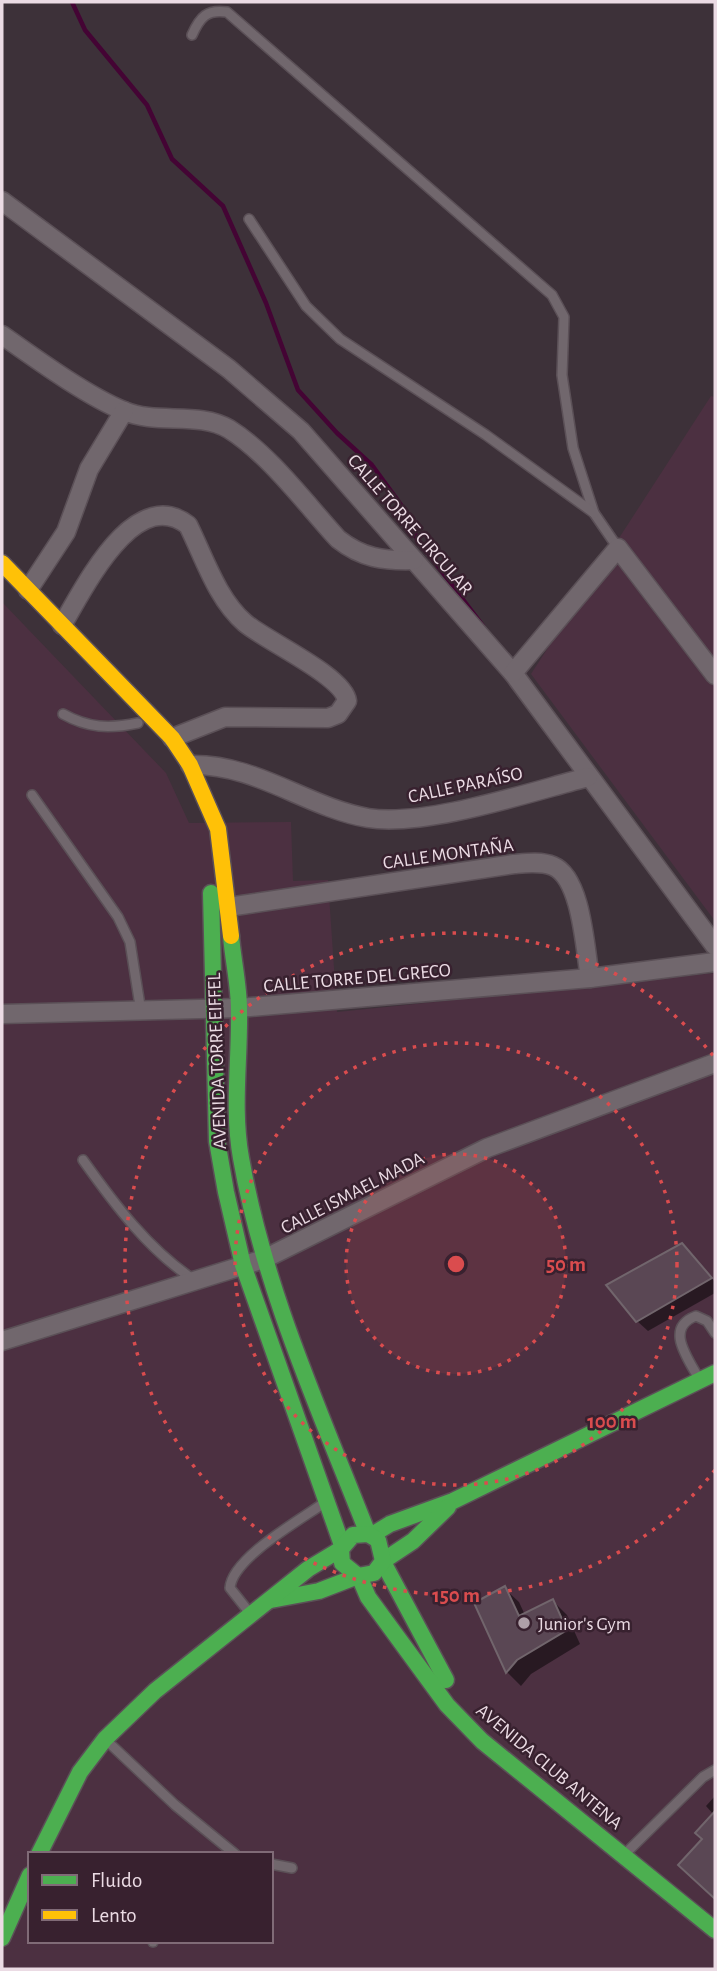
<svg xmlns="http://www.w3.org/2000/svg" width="717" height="1971" font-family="'Alegreya Sans',sans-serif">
	<rect width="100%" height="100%" fill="#3d3139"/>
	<!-- built -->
	<g fill="#4c3041" fill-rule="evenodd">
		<path d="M711 396 715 397V921L531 674Z"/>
		<path d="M2 602 166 773 189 823 291 822 293 881 328 880 337 1012 715 973V1969H2ZM30 1854H271V1941H30Z"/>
	</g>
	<!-- shadow -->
	<g fill="#0007">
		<path d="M693 1256 715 1282V1293L648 1331 637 1321Z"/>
		<path d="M504 1588 519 1602 525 1615 553 1601 567 1615 580 1644 531 1674 521 1686 507 1672 476 1604Z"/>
		<path d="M715 1796V1898L690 1876 714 1815 706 1806Z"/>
	</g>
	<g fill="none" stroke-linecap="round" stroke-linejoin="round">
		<!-- stream -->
		<path stroke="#440434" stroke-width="4.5" d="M72 2 85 30 147 105 172 159 223 206 266 303 298 390 337 433 372 465 412 520 416 537 483 626"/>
	</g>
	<!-- building -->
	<g fill="#5a4754" stroke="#71656c" stroke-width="2">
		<path d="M682 1243 712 1278 636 1322 606 1285Z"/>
		<path d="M505 1586 519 1616 553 1599 567 1630 517 1660 506 1673 474 1603Z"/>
		<path d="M715 1811V1899L678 1865 702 1839 695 1833Z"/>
	</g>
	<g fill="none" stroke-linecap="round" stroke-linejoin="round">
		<defs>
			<g id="lane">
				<path d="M192 35C200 17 207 9 227 12L552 295 564 317 562 375 573 448 594 513 618 548"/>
				<path d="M249 219 306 306 340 339 486 435 594 513"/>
				<path d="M63 714C88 728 109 729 138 723"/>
				<path d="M32 795 118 917 130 942 141 1012"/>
				<path d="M83 1160C115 1205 148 1249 194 1280"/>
				<path d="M699 1379C688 1358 664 1328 696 1316L707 1321 715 1333"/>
				<path d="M249 1612 230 1588C232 1558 300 1520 324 1503"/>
				<path d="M106 1740 175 1805 235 1854"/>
				<path d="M628 1851 703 1777 715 1770"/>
				<path d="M271 1864 292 1868"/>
				<path d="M153 1942V1941"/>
			</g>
			<g id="street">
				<path d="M2 201 229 369 301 431 513 673 715 946"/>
				<path d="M2 335C36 359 87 396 124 411 157 425 199 411 229 429 269 454 306 504 338 539 362 558 383 561 414 560"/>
				<path d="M28 590 66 532 89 469 124 411"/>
				<path d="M62 625C84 589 134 484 188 525 204 557 217 599 245 623 266 641 344 676 347 701L338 714 328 718 225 717 172 738"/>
				<path d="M513 673 618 548 715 675"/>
				<path d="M190 765C255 763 306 807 368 818 426 827 530 792 588 777"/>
				<path d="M228 907 514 864C526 863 541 861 553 866 582 878 585 950 590 978"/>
				<path d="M2 1014 239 1008 590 978 715 962"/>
				<path d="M2 1341 264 1259 487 1148 715 1063"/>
			</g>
			<g id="fast">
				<path d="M211 893 217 1141 226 1192 243 1265 342 1545"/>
				<path d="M231 936C233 960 239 985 239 1010 240 1060 232 1108 241 1158 264 1289 320 1411 368 1534"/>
				<path d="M372 1535 390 1524 453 1501 715 1373"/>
				<path d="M383 1561 413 1541 448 1507"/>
				<path d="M383 1562 446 1680"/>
				<path d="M359 1576 368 1597 447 1705 482 1741 715 1930"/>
				<path d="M271 1600 319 1591 358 1576"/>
				<path d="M39 1854 80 1772 105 1739 155 1691 308 1569 341 1549 353 1535 368 1534 378 1540 383 1561 374 1573 358 1576 342 1563 341 1549"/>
				<path d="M2 1938 30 1875"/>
			</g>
			<path id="slow" d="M2 563 172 738 190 765 218 829 231 936"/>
		</defs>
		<!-- lane casing -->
		<use href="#lane" stroke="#5b5057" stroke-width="12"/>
		<!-- street casing -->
		<use href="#street" stroke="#5b5057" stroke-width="21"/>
		<!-- fast casing -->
		<use href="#fast" stroke="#5b5057" stroke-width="19"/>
		<!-- slow casing -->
		<use href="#slow" stroke="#5b5057" stroke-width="19"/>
		<!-- lane -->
		<use href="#lane" stroke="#71676d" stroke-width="9"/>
		<!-- street -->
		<use href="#street" stroke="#71676d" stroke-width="18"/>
		<!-- fast -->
		<use href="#fast" stroke="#4caf50" stroke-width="16"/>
		<!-- slow -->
		<use href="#slow" stroke="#ffc107" stroke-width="16"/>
	</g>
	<!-- distance rings -->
	<circle cx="456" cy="1264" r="110" fill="#da4c4e" fill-opacity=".12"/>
	<g fill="none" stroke="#da4c4e" stroke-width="3.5" stroke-dasharray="3.5 7">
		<circle cx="456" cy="1264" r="110"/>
		<circle cx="456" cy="1264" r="221"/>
		<path d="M715 1470A331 331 0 1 1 715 1058"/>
	</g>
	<!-- markers -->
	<circle fill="#aea0a8" stroke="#38212f" stroke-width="2.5" cx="524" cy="1623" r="7"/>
	<g text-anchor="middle" stroke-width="5" stroke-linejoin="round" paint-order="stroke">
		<!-- street labels -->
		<g font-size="19" fill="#ebdbe4" stroke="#38212f">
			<text transform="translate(411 524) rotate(49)" y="7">CALLE TORRE CIRCULAR</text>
			<text transform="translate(465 784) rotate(-12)" y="7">CALLE PARAÍSO</text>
			<text transform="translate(448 853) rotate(-8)" y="7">CALLE MONTAÑA</text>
			<text transform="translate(357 977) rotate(-5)" y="7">CALLE TORRE DEL GRECO</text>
			<text transform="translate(216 1061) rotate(-92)" y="7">AVENIDA TORRE EIFFEL</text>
			<text transform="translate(352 1192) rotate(-27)" y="7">CALLE ISMAEL MADA</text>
			<text transform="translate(550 1766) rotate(40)" y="7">AVENIDA CLUB ANTENA</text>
		</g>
		<!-- poi labels -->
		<g font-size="19" fill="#ebdbe4" stroke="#38212f" text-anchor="start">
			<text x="538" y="1630">Junior's Gym</text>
		</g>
	</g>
	<circle cx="456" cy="1264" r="10" fill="#da4c4e" stroke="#38212f" stroke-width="3.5"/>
	<g font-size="21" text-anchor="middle" font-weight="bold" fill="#da4c4e" stroke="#38212f" stroke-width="5" stroke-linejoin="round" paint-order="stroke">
		<text x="566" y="1271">50 m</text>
		<text x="612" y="1428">100 m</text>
		<text x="456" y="1602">150 m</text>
	</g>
	<!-- border -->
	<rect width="717" height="1971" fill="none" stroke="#ebdbe4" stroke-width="7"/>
	<!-- legend -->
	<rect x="28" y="1852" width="245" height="91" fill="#38212f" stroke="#806b77" stroke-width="2"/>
	<rect x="42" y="1875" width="35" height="10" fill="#4caf50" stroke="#806b77" stroke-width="2"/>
	<text x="91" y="1887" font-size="21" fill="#ebdbe4">Fluido</text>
	<rect x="42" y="1910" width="35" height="10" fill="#ffc107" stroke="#806b77" stroke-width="2"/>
	<text x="91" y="1922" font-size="21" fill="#ebdbe4">Lento</text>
</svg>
